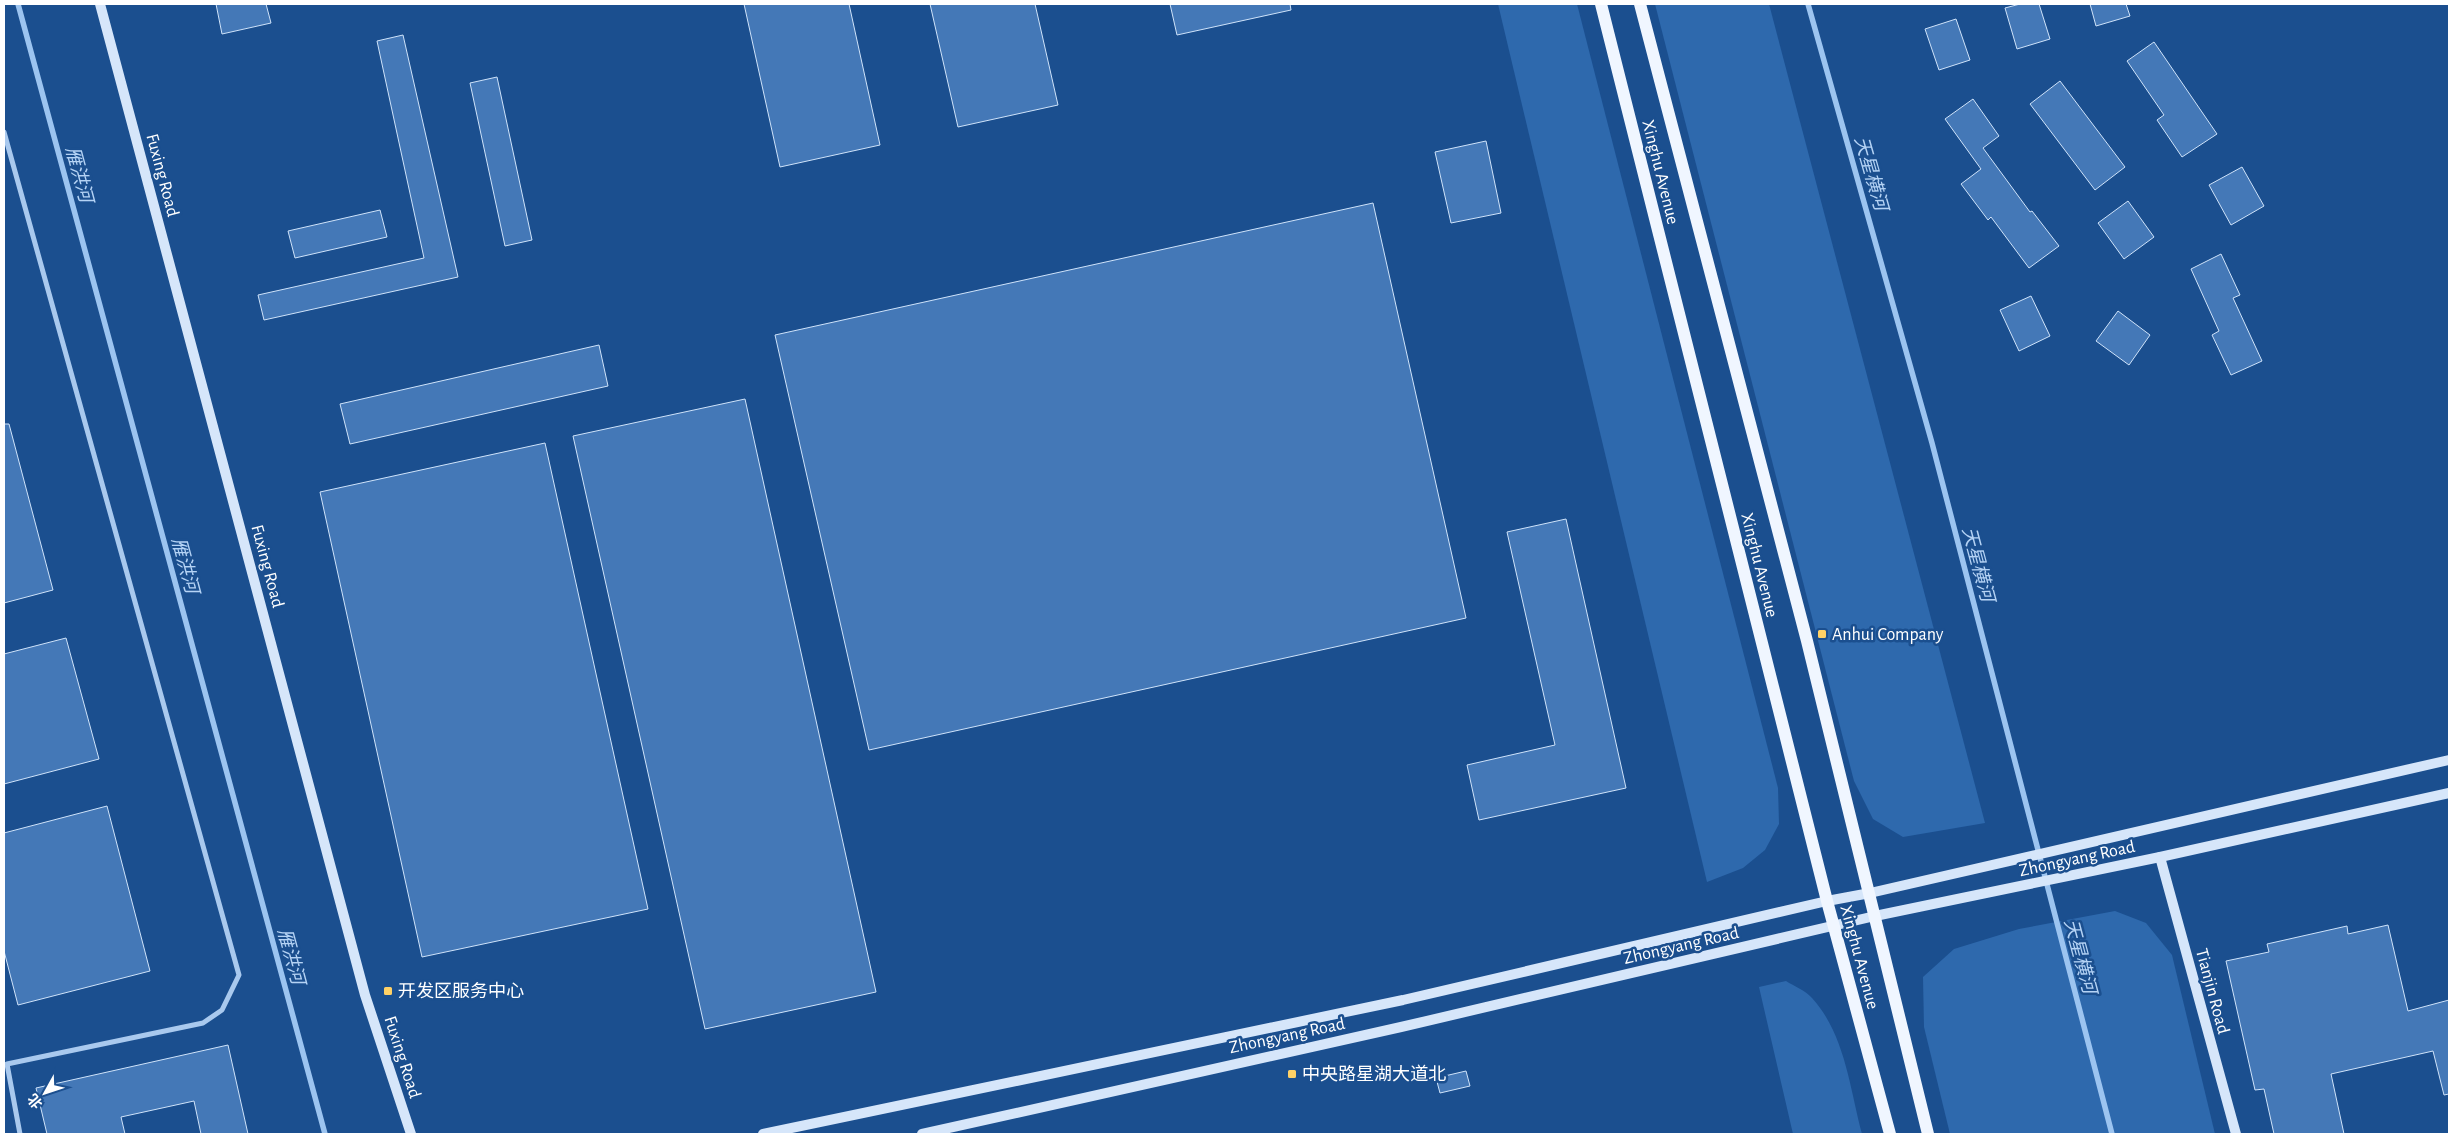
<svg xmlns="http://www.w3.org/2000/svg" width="2453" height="1138" font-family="'Alegreya Sans','Noto Sans SC',sans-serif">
	<rect width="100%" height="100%" fill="#1b4f8f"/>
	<!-- green -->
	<g fill="#2e69ad">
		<path d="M1498 4H1577L1778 788 1779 824 1765 850 1743 868 1707 882Z"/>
		<path d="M1655 4H1769L1985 823 1903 837 1873 819 1854 781Z"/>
		<path d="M2115 911 2146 923 2172 955 2215 1134H1950L1924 1027 1923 977 1954 949 2019 929Z"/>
		<path d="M1786 981C1794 986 1806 991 1812 998 1845 1034 1850 1089 1862 1134H1793L1759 987Z"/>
	</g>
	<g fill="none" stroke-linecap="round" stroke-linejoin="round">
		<!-- stream -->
		<g stroke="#9cc4f0" stroke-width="5.5">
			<path d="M18 4 325 1134"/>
			<path d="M1808 4 1932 443 2112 1134"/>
		</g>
	</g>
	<!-- building -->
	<g fill="#4478b7" stroke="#cfe3fa">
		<path d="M216 4H266L271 23 222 34Z"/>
		<path d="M744 4H849L880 145 780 167Z"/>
		<path d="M930 4H1035L1058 105 958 127Z"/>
		<path d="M1170 4H1290L1291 10 1177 35Z"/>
		<path d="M2020 4H2039L2050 39 2017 49 2005 8Z"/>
		<path d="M2090 4H2126L2130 16 2096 26Z"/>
		<path d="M1956 19 1970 60 1939 70 1925 29Z"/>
		<path d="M403 35 458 277 264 320 258 295 424 258 377 41Z"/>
		<path d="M2154 42 2217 134 2182 157 2157 120 2164 115 2127 61Z"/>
		<path d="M497 77 532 240 505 246 470 83Z"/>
		<path d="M2060 81 2125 167 2095 190 2030 104Z"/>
		<path d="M1973 99 1999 136 1983 148 2030 212 2032 211 2059 246 2029 268 1991 217 1988 220 1961 184 1981 169 1945 119Z"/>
		<path d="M1486 141 1501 213 1451 223 1435 152Z"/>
		<path d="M2242 167 2264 206 2231 225 2209 185Z"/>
		<path d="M2128 201 2154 237 2124 259 2098 223Z"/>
		<path d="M1373 203 1466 618 869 750 775 335Z"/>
		<path d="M380 210 387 237 295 258 288 231Z"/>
		<path d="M2221 254 2240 295 2233 298 2262 361 2231 375 2212 335 2219 331 2191 269Z"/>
		<path d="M2031 296 2050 336 2019 351 2000 310Z"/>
		<path d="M2118 311 2150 335 2129 365 2096 341Z"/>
		<path d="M599 345 608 386 350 444 340 404Z"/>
		<path d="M745 399 876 992 705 1029 573 436Z"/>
		<path d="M4 424H9L53 590 4 603Z"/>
		<path d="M545 443 648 909 422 957 320 492Z"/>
		<path d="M1566 519 1626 788 1479 820 1467 765 1555 745 1507 532Z"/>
		<path d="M66 638 99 759 4 784V654Z"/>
		<path d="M107 806 150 971 18 1005 4 951V833Z"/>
		<path d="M2388 925 2408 1011 2449 1000V1094L2444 1095 2433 1051 2331 1074 2344 1134H2274L2264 1089 2255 1090 2226 961 2269 952 2267 944 2347 926 2348 934Z"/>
		<path d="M228 1045 248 1134H201L194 1101 121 1117 125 1134H47L36 1088Z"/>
		<path d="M1466 1071 1470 1086 1440 1093 1436 1078Z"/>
	</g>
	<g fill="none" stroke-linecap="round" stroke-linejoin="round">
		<!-- street -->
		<path stroke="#a9c9ee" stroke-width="5" d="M4 132 239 975 222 1010 203 1023 7 1064 20 1134"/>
		<!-- secondary -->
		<g stroke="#d6e6fa" stroke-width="10">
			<path d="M100 4 365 995 411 1134"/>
			<path d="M2160 857 2236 1134"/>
			<path d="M763 1134 1403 1000 1827 901 1870 893 2449 760"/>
			<path d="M922 1134 1401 1027 1875 916 2160 857 2449 793"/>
		</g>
		<!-- primary -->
		<g stroke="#f0f6ff" stroke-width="12">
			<path d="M1601 4 1827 901 1890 1134"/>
			<path d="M1640 4 1807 641 1928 1134"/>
		</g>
	</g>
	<!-- markers -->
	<g fill="#ffd166" stroke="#1b4f8f" stroke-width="2">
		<rect x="1817" y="629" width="10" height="10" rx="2.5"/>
		<rect x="383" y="986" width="10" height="10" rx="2.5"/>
		<rect x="1287" y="1069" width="10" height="10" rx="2.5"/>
	</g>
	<g text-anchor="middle" stroke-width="5" stroke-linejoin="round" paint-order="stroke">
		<!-- street labels -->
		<g font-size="18" fill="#fff" stroke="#1b4f8f">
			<text transform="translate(1661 172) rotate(76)" y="6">Xinghu Avenue</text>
			<text transform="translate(163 175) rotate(75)" y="6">Fuxing Road</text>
			<text transform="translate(1760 565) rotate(76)" y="6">Xinghu Avenue</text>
			<text transform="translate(268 566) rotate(75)" y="6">Fuxing Road</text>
			<text transform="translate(2077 858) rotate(-12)" y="6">Zhongyang Road</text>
			<text transform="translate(1681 945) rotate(-13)" y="6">Zhongyang Road</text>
			<text transform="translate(1860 957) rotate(75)" y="6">Xinghu Avenue</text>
			<text transform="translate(2213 991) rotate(75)" y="6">Tianjin Road</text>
			<text transform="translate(1287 1035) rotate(-12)" y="6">Zhongyang Road</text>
			<text transform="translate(403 1057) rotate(72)" y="6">Fuxing Road</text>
		</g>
		<!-- poi labels -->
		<g font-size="18" fill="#fff" stroke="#1b4f8f" text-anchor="start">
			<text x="1832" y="640">Anhui Company</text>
			<text x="398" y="997">开发区服务中心</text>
			<text x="1302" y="1080">中央路星湖大道北</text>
		</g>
		<!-- water labels -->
		<g font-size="19" font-style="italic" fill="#b5d3f5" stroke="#1b4f8f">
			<text transform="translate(1872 173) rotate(74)" y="7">天星横河</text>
			<text transform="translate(80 174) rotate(75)" y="7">雁洪河</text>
			<text transform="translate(1979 564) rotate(75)" y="7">天星横河</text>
			<text transform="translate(186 565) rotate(75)" y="7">雁洪河</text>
			<text transform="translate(292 956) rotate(75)" y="7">雁洪河</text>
			<text transform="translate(2081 956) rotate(75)" y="7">天星横河</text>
		</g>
	</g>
	<!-- border -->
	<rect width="2453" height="1138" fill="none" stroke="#ffffff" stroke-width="10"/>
	<!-- north arrow -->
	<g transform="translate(45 1093) rotate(230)" stroke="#1b4f8f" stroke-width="4" paint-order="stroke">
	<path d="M0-4L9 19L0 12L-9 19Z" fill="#ffffff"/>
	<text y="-8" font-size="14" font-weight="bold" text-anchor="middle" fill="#ffffff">北</text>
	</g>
</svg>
